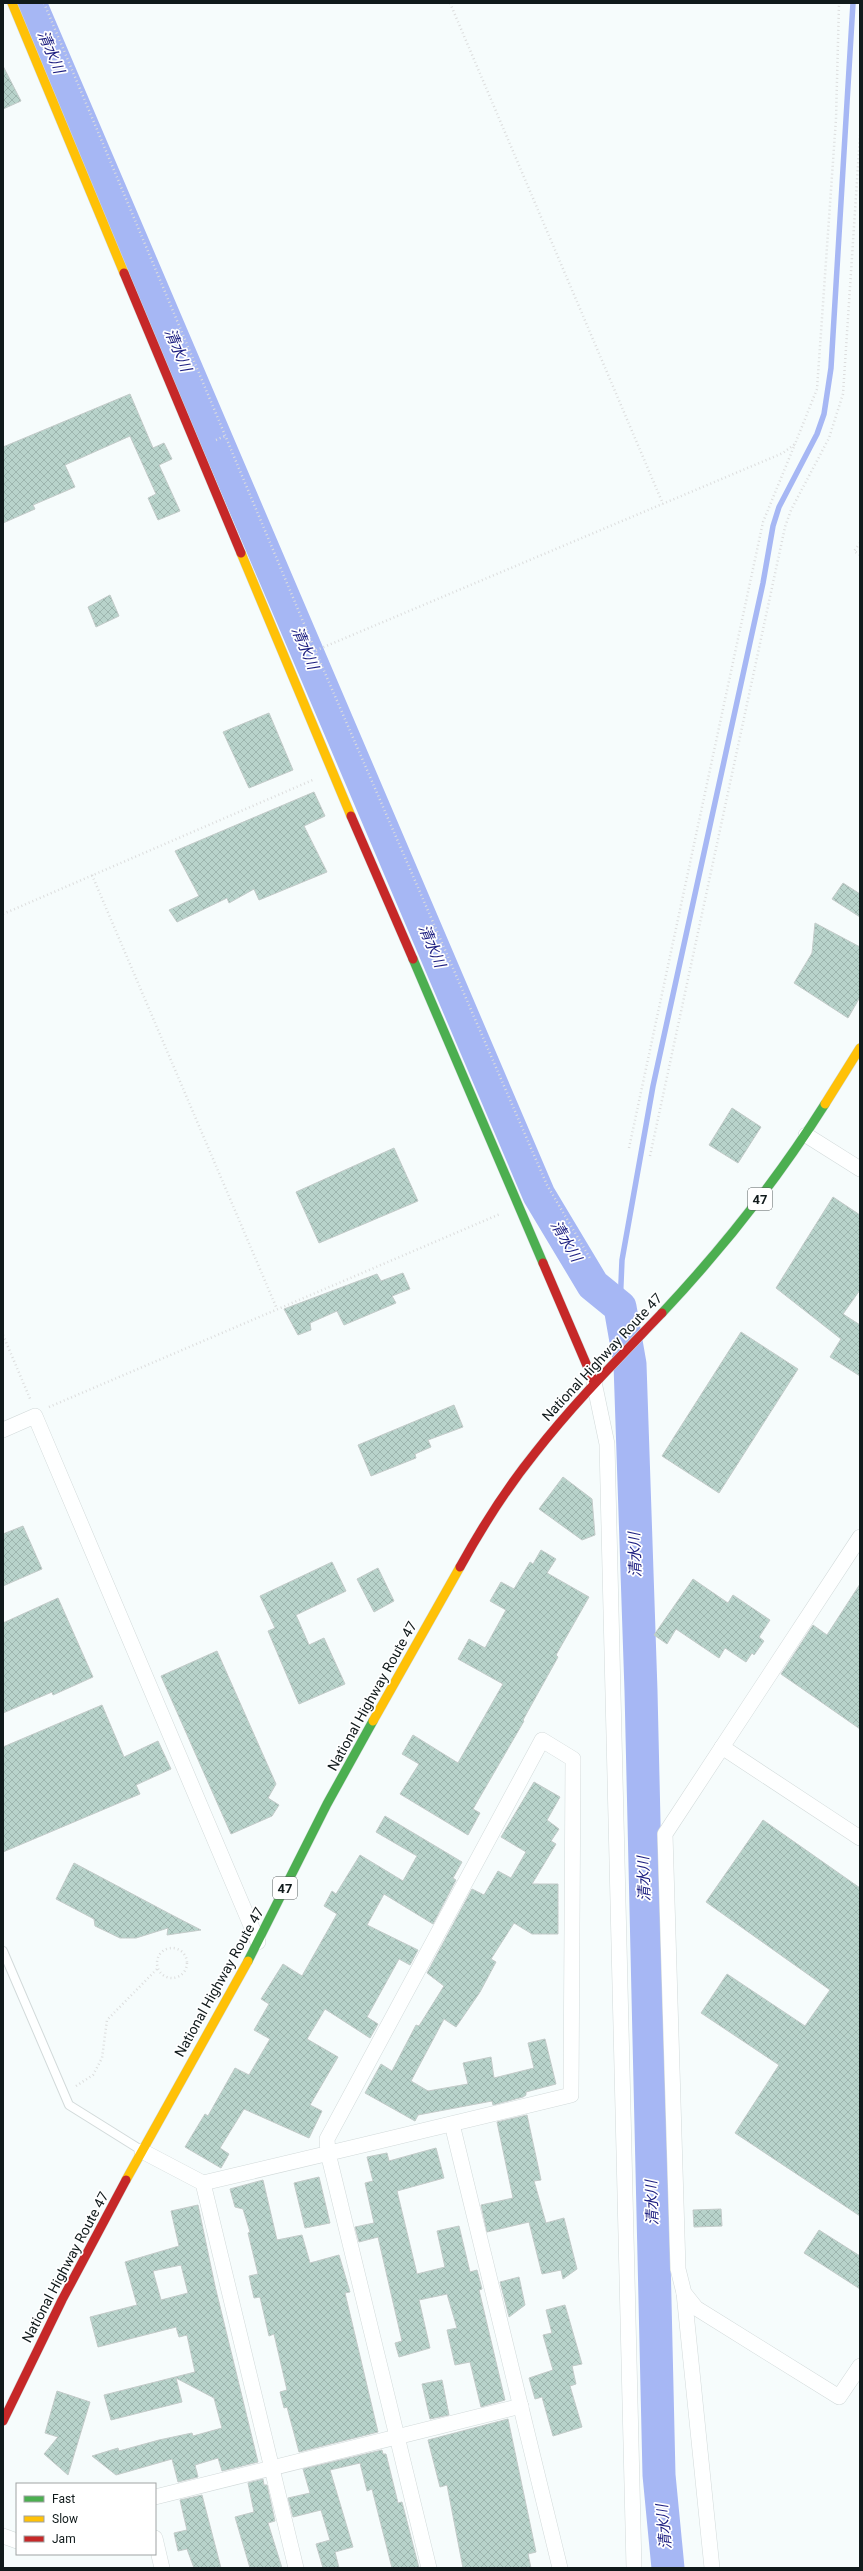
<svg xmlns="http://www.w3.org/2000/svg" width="863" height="2571" font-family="Roboto,'Noto Sans JP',sans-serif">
	<defs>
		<pattern id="building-cross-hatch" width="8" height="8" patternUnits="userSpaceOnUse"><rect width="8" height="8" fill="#b8d3cb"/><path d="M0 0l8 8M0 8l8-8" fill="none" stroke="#9db5ae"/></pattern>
	</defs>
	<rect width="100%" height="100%" fill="#f6fcfc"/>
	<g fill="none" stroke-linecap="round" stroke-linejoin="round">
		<!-- stream -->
		<path stroke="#a6b7f4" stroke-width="5.5" d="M620 1307 622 1260 653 1086 763 583 773 526 779 507 817 434 824 414 831 368 853 3"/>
		<!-- river -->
		<path stroke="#a6b7f4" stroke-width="33" d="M30 3 539 1195 593 1285 620 1307 630 1364 641 1691 659 2475 668 2568"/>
	</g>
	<!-- building -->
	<g fill="url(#building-cross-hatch)" stroke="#c3cbc9" fill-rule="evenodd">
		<path d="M3 66 21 101 3 109Z"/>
		<path d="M130 394 153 448 164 443 172 459 159 465 180 511 158 520 148 498 156 494 130 436 65 465 75 487 33 505 35 509 3 523V447Z"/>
		<path d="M110 595 119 616 96 627 88 607Z"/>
		<path d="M269 713 293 770 249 788 223 732Z"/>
		<path d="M314 792 325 816 304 826 327 872 259 900 254 889 229 903 227 898 177 922 169 910 199 896 175 851Z"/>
		<path d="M843 883 860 894V917L832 899Z"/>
		<path d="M815 923 860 947V997L848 1018 794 983 812 953Z"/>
		<path d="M732 1108 761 1127 738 1163 709 1145Z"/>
		<path d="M394 1148 418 1201 319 1243 296 1192Z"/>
		<path d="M833 1197 860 1215V1290L843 1314 860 1325V1376L830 1357 841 1339 776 1288Z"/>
		<path d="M403 1273 410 1289 392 1296 396 1303 344 1325 337 1311 310 1323 311 1330 298 1335 284 1309 377 1274 381 1281Z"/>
		<path d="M741 1332 798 1369 719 1493 662 1456Z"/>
		<path d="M454 1405 463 1427 428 1440 431 1447 415 1454 416 1458 371 1476 358 1445Z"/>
		<path d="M563 1477 592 1499 595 1535 582 1540 539 1509Z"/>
		<path d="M23 1526 42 1569 3 1586V1534Z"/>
		<path d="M541 1550 556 1559 547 1573 589 1597 556 1655 558 1657 523 1720 524 1721 473 1809 480 1813 468 1835 400 1794 419 1764 402 1754 413 1735 458 1763 503 1684 458 1659 469 1639 485 1648 506 1610 490 1601 501 1582 514 1589 530 1562 533 1564Z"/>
		<path d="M332 1562 346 1591 296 1615 309 1645 324 1638 345 1684 299 1704 268 1631 275 1628 260 1596Z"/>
		<path d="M378 1568 394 1601 374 1612 357 1579Z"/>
		<path d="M693 1579 728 1603 733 1595 770 1620 759 1637 764 1641 754 1655 752 1653 746 1662 725 1648 719 1658 676 1629 667 1644 654 1635Z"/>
		<path d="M860 1584V1729L781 1674 813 1625 827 1635Z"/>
		<path d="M58 1598 93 1677 53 1695 52 1692 3 1713V1623Z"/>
		<path d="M217 1651 276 1784 268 1798 279 1805 272 1816 231 1834 161 1676Z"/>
		<path d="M102 1705 124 1757 158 1741 171 1769 136 1785 140 1794 3 1852V1747Z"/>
		<path d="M534 1782 560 1797 547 1820 559 1829 551 1841 556 1844 532 1884H558V1934H532L514 1923 491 1959 496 1962 480 1992 456 2027 444 2019 411 2081 428 2091 468 2084 463 2063 491 2057 494 2078 534 2068 528 2043 545 2039 556 2084 526 2092V2095L523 2097 493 2105 492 2101 418 2115 415 2121 365 2093 381 2064 392 2071 416 2025 419 2026 444 1986 427 1973 472 1889 484 1895 498 1871 511 1878 526 1852 501 1837Z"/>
		<path d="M385 1816 462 1862 453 1878 456 1880 433 1924 384 1894 367 1925 418 1950 410 1965 399 1959 367 2017 378 2024 370 2038 325 2009 307 2039 338 2057 310 2105 322 2111 309 2138 244 2109 220 2148 229 2154 221 2168 185 2147 205 2114 208 2116 235 2068 249 2075 270 2039 254 2030 269 2004 261 1999 283 1964 302 1976 337 1914 324 1906 332 1891 336 1894 360 1855 403 1881 417 1856 376 1832Z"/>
		<path d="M763 1820 860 1888V2216L735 2133 779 2065 701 2013 727 1974 805 2026 830 1990 706 1902Z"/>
		<path d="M74 1863 170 1914 201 1930 167 1935 168 1928 136 1938H120L95 1926 94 1919 56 1899Z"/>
		<path d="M527 2115 541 2180 534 2181 546 2223 564 2218 577 2269 563 2279 561 2270 542 2274 529 2222 487 2232 481 2205 513 2198 497 2122Z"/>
		<path d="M436 2148 444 2178 397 2191 417 2274 445 2267 437 2231 459 2226 470 2272 477 2270 482 2289 479 2290 505 2400 481 2407 470 2362 455 2365 447 2330 457 2328 447 2294 419 2300 430 2348 399 2357 395 2343 402 2341 378 2237 359 2242 355 2227 374 2223 365 2183 373 2181 367 2157 387 2153 389 2161Z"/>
		<path d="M319 2177 330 2223 305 2228 294 2183Z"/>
		<path d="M263 2180 277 2240 302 2235 310 2263 339 2255 350 2292 345 2293 378 2432 299 2452 287 2407 284 2408 280 2392 287 2390 274 2334 269 2336 260 2297 254 2298 249 2276 258 2274 248 2233 250 2232 243 2209 235 2207 230 2189Z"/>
		<path d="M198 2205 215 2286 258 2462 222 2471 218 2458 195 2465 198 2477 178 2482 172 2459 116 2475 92 2456 118 2448 119 2451 159 2440 192 2433 193 2436 222 2428 214 2398 176 2378 182 2402 111 2420 104 2395 195 2372 187 2335 179 2337 176 2327 98 2347 90 2317 137 2305 125 2262 179 2246 171 2211ZM181 2265 188 2293 161 2300 153 2271Z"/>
		<path d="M721 2209 722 2226 694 2227 693 2210Z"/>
		<path d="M819 2230 860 2256V2289L804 2253Z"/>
		<path d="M519 2277 525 2305 509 2317 500 2282Z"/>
		<path d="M565 2305 582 2364 572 2366 576 2384 570 2386 582 2427 553 2436 542 2397 535 2399 529 2378 553 2370 543 2335 552 2333 546 2310Z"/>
		<path d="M442 2380 449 2415 430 2419 422 2384Z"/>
		<path d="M57 2391 90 2402 68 2475 44 2454 58 2437 45 2433Z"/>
		<path d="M508 2419 536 2552 528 2554 531 2568H463L447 2485 440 2487 428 2440Z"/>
		<path d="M382 2450 383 2454H386L398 2503 402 2502 419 2568H392L372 2489 367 2491 360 2463 330 2470 353 2547 335 2552 339 2568H323L316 2544 330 2540 321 2510 293 2517 288 2498 310 2493 303 2469Z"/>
		<path d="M263 2479 264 2485H267L275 2521 268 2523 282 2568H250L235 2517 254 2512 248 2483Z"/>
		<path d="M202 2495 221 2568H194L187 2549 178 2551 174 2533 187 2530 180 2500Z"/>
	</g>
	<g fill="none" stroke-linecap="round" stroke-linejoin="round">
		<defs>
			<path id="lane" d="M3 1951 69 2105 141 2150"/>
			<g id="street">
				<path d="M806 1135 860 1169"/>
				<path d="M594 1382 607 1444 634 2568"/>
				<path d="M3 1430 35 1416 258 1942"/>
				<path d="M860 1537 665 1834 678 2269 684 2293 696 2308 839 2397 860 2366"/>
				<path d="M722 1747 860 1838"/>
				<path d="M452 2124 560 2568"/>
				<path d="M142 2151 203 2183C326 2154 448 2125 571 2095L573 1759 542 1740 327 2139 328 2153 429 2568"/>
				<path d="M203 2183 296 2568"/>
				<path d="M684 2293 712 2568"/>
				<path d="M155 2497 521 2406"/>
				<path d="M3 2536 17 2541"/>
				<path d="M155 2538 162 2568"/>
			</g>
			<g id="fast">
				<path d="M413 959 543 1263"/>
				<path d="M662 1313C723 1248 777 1180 825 1104"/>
				<path d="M248 1961 327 1804 373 1721"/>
			</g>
			<g id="slow">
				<path d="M12 3 124 273"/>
				<path d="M241 553 351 816"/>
				<path d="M825 1104 860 1048"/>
				<path d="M373 1721 460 1567"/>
				<path d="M126 2180 248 1961"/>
			</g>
			<g id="jam">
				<path d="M124 273 241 553"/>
				<path d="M351 816 413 959"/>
				<path d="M543 1263 594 1382"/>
				<path d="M460 1567C482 1527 506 1489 535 1453 574 1403 618 1359 662 1313"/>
				<path d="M3 2421 62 2300 126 2180"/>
			</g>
		</defs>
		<!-- lane casing -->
		<use href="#lane" stroke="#d2dada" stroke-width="10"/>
		<!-- street casing -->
		<use href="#street" stroke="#d2dada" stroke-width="16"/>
		<!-- fast casing -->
		<use href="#fast" stroke="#d2dada" stroke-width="10"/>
		<!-- slow casing -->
		<use href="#slow" stroke="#d2dada" stroke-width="10"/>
		<!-- jam casing -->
		<use href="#jam" stroke="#d2dada" stroke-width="10"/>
		<!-- path -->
		<g stroke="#dcdddd" stroke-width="2.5" stroke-dasharray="1 3" stroke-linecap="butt">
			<path d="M44 3 315 650 547 1185 591 1260"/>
			<path d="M450 3 663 504"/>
			<path d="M216 440 225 436"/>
			<path d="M860 543 854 551 860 555"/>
			<path d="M305 655 783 453 795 444 817 389 836 119 839 3"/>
			<path d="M92 875 277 1309"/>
			<path d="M3 914 315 779"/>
			<path d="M629 1148 763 522 795 444"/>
			<path d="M650 1156 785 527 791 510 829 438 843 394 860 135"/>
			<path d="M3 1335 31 1401"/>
			<path d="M49 1407 500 1214"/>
			<circle cx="172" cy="1963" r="15"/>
			<path d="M76 2086 93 2075 102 2058 107 2020 158 1968"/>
		</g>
		<!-- lane -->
		<use href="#lane" stroke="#feffff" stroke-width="8"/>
		<!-- street -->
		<use href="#street" stroke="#feffff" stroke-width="15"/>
		<!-- fast -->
		<use href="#fast" stroke="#4caf50" stroke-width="9"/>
		<!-- slow -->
		<use href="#slow" stroke="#ffc107" stroke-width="9"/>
		<!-- jam -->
		<use href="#jam" stroke="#c62828" stroke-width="9"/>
	</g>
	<g text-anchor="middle" stroke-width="3.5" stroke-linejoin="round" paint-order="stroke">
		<!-- shield labels -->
		<g fill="#fff" stroke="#585f5f" stroke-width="1">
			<rect x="748" y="1188" width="24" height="22" rx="3"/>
			<rect x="273" y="1877" width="24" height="22" rx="3"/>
		</g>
		<g font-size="13" font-weight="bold" fill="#101a1b">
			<text x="760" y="1204">47</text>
			<text x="285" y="1893">47</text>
		</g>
		<!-- street labels -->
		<g font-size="14" fill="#101a1b" stroke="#fff">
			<text transform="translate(602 1357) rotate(-47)" y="5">National Highway Route 47</text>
			<text transform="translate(372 1696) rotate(-61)" y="5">National Highway Route 47</text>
			<text transform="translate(219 1982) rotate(-61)" y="5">National Highway Route 47</text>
			<text transform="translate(65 2267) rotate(-62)" y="5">National Highway Route 47</text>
		</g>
		<!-- water labels -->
		<g font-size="15" font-style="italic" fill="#1d1f81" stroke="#fff">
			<text transform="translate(51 52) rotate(67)" y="5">清水川</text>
			<text transform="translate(178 350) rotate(67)" y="5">清水川</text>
			<text transform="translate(305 648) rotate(67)" y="5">清水川</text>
			<text transform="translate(432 946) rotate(67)" y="5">清水川</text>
			<text transform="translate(566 1241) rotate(59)" y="5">清水川</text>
			<text transform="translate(635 1555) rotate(-92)" y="5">清水川</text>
			<text transform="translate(644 1879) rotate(-92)" y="5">清水川</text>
			<text transform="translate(652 2203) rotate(-92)" y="5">清水川</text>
			<text transform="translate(664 2527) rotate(-95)" y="5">清水川</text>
		</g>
	</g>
	<!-- border -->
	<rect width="863" height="2571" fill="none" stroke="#101a1b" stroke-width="8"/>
	<!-- legend -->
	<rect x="16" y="2483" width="140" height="72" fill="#ffffff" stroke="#9fa3a4"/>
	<rect x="24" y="2496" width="20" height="6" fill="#4caf50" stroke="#9fa3a4"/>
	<text x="52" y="2503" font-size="12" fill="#101a1b">Fast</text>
	<rect x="24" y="2516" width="20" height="6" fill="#ffc107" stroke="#9fa3a4"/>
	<text x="52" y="2523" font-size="12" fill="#101a1b">Slow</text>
	<rect x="24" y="2536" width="20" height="6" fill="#c62828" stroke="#9fa3a4"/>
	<text x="52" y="2543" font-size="12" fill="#101a1b">Jam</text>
</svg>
